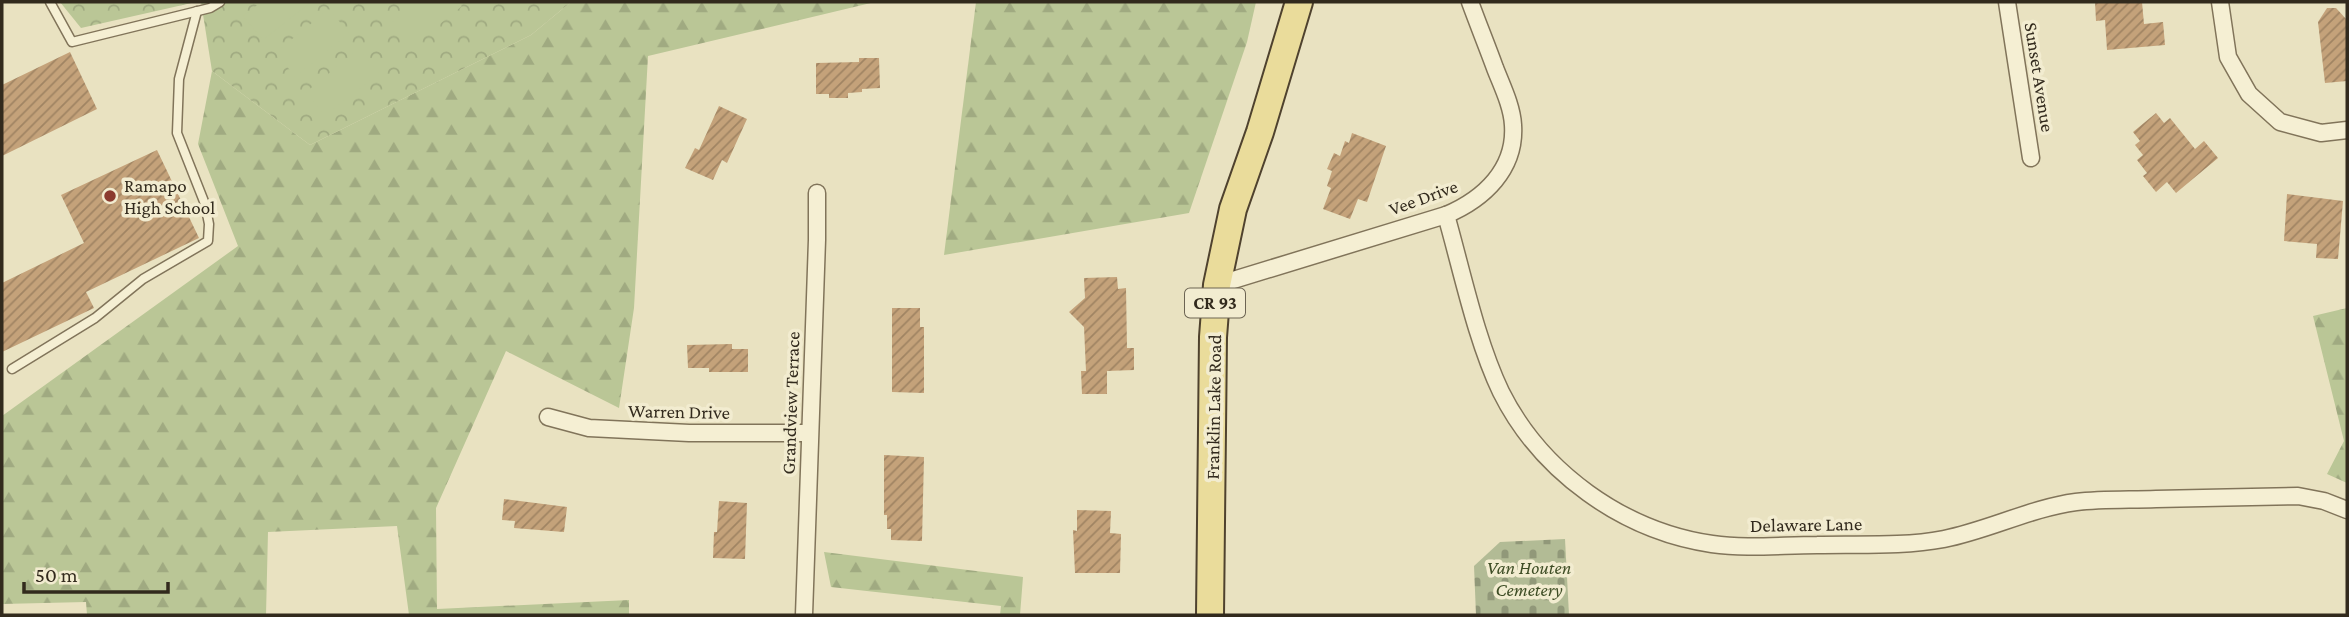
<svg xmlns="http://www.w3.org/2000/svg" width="2349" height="617" font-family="'Crimson Pro',serif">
	<defs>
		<pattern id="forest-firs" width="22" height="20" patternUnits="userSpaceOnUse" patternTransform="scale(1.75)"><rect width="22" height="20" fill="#bac696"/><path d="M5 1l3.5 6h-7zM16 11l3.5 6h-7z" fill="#a0aa81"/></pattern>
		<pattern id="cemetery-stones" width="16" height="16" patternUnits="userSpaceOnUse" patternTransform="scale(1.75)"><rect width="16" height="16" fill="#b2bb95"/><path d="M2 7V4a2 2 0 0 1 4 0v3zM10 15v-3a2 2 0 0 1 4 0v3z" fill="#919879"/></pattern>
		<pattern id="park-crowns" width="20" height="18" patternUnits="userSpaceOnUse" patternTransform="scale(1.75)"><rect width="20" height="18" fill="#bac696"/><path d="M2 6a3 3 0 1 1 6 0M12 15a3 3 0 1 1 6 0" fill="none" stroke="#a0aa81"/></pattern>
		<pattern id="building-hatch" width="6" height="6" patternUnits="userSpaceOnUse" patternTransform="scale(1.75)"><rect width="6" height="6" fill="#c4a27a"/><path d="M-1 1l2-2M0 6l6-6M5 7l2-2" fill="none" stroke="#a08463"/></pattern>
	</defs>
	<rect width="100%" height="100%" fill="#e9e2c1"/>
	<!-- forest -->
	<g fill="url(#forest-firs)">
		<path d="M571 2H875L648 56 634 308 619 408 506 351 436 508 437 609 629 600V615H409L397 526 268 532 266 615H87L86 602 2 604V416L238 246 198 144 212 71 310 145 531 35Z"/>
		<path d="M976 2H1256L1247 42 1189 213 944 255Z"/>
		<path d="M2347 308V483L2327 474 2344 441 2313 316Z"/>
		<path d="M824 552 1023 577 1020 615H1000L1001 606 831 587Z"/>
	</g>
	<!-- cemetery -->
	<path fill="url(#cemetery-stones)" d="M1565 539 1569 615H1476L1474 566 1500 542Z"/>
	<!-- park -->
	<g fill="url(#park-crowns)">
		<path d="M60 2H196L81 28Z"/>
		<path d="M201 2H571L531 35 310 145 212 71Z"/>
	</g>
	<!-- garden -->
	<g fill="#bac696">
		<path d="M261 2H311L263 40 243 16Z"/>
		<path d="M418 2H458L462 6 409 49 389 25Z"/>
		<path d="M329 9 349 33 295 77 276 52Z"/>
		<path d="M359 49 379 73 325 116 306 92Z"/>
	</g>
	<!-- building -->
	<g fill="url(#building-hatch)">
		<path d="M2095 2H2142L2144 24 2163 22 2165 45 2107 50 2105 20 2096 21Z"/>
		<path d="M2327 8H2336L2347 20V81L2325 83 2318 22Z"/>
		<path d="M70 52 97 109 2 156V85Z"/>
		<path d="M859 58H879L880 88 862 89V92L848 93V98H829V94H816V63L859 62Z"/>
		<path d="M719 106 747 119 727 163 722 160 713 180 685 168 695 148 699 150Z"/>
		<path d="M2156 113 2164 123 2170 118 2195 149 2204 141 2218 158 2176 193 2167 182 2156 192 2143 176 2147 173 2137 160 2143 155 2135 145 2140 141 2133 132Z"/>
		<path d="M1352 133 1386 146 1367 202 1358 199 1350 219 1323 209 1331 188 1327 186 1332 171 1327 169 1334 153 1340 156 1345 141 1349 143Z"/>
		<path d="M157 150 199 238 86 292 94 308 2 352V283L84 243 61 195Z"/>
		<path d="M2287 194 2343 201 2338 259 2316 258 2317 244 2284 241Z"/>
		<path d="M1117 277 1118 289 1126 288 1127 348H1134V370L1107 371V394H1082L1081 371H1086L1084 327 1069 312 1085 298 1084 278Z"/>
		<path d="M892 308H920V327H924V393L892 392Z"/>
		<path d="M732 344V349H748V372H709V368H688L687 345Z"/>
		<path d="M884 455 924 457 922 541 891 540V529H887V515H884Z"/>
		<path d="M504 499 567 507 564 532 514 528 515 521 502 520Z"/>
		<path d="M719 501 747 503 745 559 713 558 714 532H717Z"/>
		<path d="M1077 510 1111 511 1110 533 1121 534 1120 573H1075L1073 530 1077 531Z"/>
	</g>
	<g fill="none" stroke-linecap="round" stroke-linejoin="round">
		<defs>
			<g id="service">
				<path d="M50 2 72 42 210 8 220 2"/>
				<path d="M12 369 95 318 143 279 208 241 209 224 205 204 177 133 179 79 197 11"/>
			</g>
			<g id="minor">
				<path d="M2007 2 2031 158"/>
				<path d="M2220 2 2228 57 2249 94 2280 122 2321 133 2347 130"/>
				<path d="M1446 215C1462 271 1476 340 1501 392 1541 472 1623 531 1712 544 1746 549 1782 545 1817 545 1859 544 1902 547 1944 539 1989 530 2031 508 2076 502 2102 499 2129 500 2156 499 2203 498 2251 497 2298 496L2324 501 2347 510"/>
				<path d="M1217 285 1446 215C1484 199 1516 169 1513 125 1512 106 1502 86 1495 68 1487 46 1478 24 1470 2"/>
				<path d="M548 417 589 428 689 433H809"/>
				<path d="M804 615 817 240V193"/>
			</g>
			<path id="primary" d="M1210 615 1213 337 1217 285 1233 209 1260 132 1299 2"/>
		</defs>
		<!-- service casing -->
		<use href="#service" stroke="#81745a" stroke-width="11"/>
		<!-- minor casing -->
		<use href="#minor" stroke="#81745a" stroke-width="19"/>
		<!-- primary casing -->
		<use href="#primary" stroke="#4f422e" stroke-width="30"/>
		<!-- service -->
		<use href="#service" stroke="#f5efd3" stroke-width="8"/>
		<!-- minor -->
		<use href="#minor" stroke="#f5efd3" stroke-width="16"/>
		<!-- primary -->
		<use href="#primary" stroke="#eadc9b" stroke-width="26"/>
	</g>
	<!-- markers -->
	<circle fill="#8b3b2f" stroke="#f2ecd0" stroke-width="2.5" cx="110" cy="196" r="7"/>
	<g text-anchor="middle" stroke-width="7" stroke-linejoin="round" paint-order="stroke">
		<!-- shield labels -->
		<rect fill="#f2ecd0" stroke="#6c6453" stroke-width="2" x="1185" y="288.5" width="60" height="29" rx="5"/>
		<g font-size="18" font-weight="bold" fill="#322a1d">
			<text x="1215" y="309">CR 93</text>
		</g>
		<!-- street labels -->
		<g font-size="19" fill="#322a1d" stroke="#f2ecd0">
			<text transform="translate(2040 77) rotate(81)" y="7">Sunset Avenue</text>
			<text transform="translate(1423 197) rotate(-20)" y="7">Vee Drive</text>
			<text transform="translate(790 403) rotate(-88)" y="7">Grandview Terrace</text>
			<text transform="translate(1213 407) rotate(-89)" y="7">Franklin Lake Road</text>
			<text transform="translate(679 411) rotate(1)" y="7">Warren Drive</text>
			<text transform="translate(1806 524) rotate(-1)" y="7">Delaware Lane</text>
		</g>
		<!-- poi labels -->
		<g font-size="19" fill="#322a1d" stroke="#f2ecd0" text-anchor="start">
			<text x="124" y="192">Ramapo<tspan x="124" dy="22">High School</tspan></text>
		</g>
		<!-- park labels -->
		<g font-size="19" font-style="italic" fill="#3e4d25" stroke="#f2ecd0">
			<text x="1529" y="574">Van Houten<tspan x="1529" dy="22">Cemetery</tspan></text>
		</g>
	</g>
	<!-- border -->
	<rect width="2349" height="617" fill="none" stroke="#322a1d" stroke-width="7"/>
	<!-- scale -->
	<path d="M24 582v10h144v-10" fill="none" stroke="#322a1d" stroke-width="3.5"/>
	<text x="35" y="582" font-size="21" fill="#322a1d" stroke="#f2ecd0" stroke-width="5" paint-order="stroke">50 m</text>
</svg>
